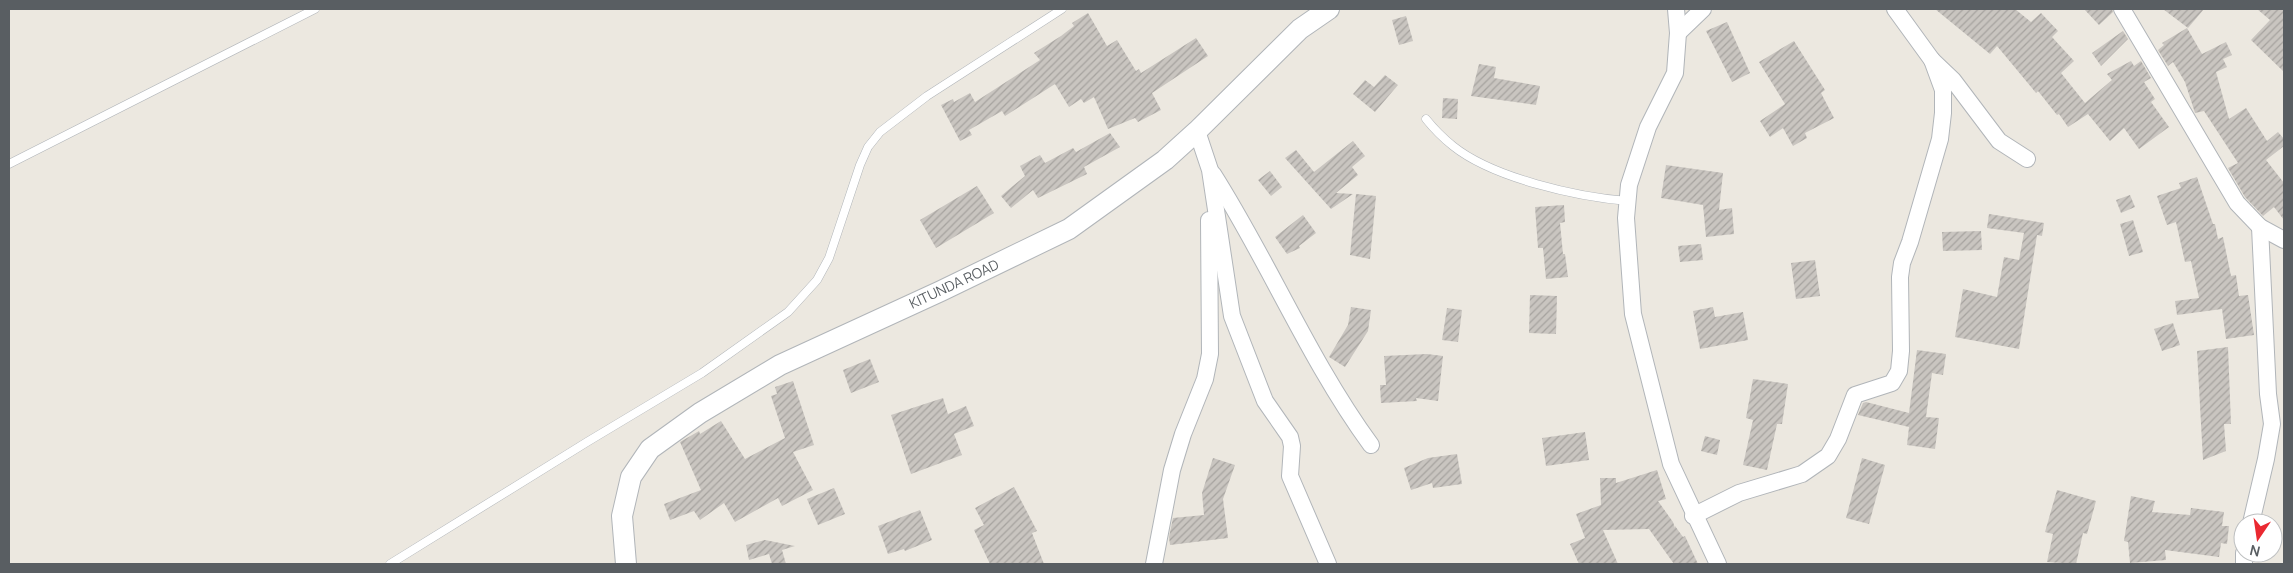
<svg xmlns="http://www.w3.org/2000/svg" width="2293" height="573" font-family="Manrope,sans-serif">
	<defs>
		<pattern id="building-hatch" width="6" height="6" patternUnits="userSpaceOnUse" patternTransform="scale(1.25)"><rect width="6" height="6" fill="#c9c5c0"/><path d="M-1 1l2-2M0 6l6-6M5 7l2-2" fill="none" stroke="#a6a39f"/></pattern>
	</defs>
	<rect width="100%" height="100%" fill="#ece8e0"/>
	<!-- building -->
	<g fill="url(#building-hatch)">
		<path d="M1935 9H2015L2031 22 2041 13 2058 31 2052 37 2074 61 2061 73 2085 103 2112 80 2107 74 2131 61 2134 66 2141 61 2151 78 2144 82 2155 99 2151 102 2169 127 2139 149 2124 128 2110 141 2088 114 2068 127 2059 114 2057 115 2038 91 2036 93 1997 46 1990 54Z"/>
		<path d="M2084 9H2112L2113 12 2099 25Z"/>
		<path d="M2163 9H2204L2188 28Z"/>
		<path d="M2257 9H2284V72L2251 40 2270 20Z"/>
		<path d="M1088 13 1107 46 1117 40 1136 71 1139 69 1141 73 1196 38 1208 56 1152 93 1161 110 1138 122 1135 118 1108 129 1094 97 1084 103 1081 99 1069 107 1055 84 1005 116 1002 111 969 130 972 135 960 141 941 105 953 99 954 102 970 93 975 102 1040 60 1034 53 1061 36 1074 26 1072 23Z"/>
		<path d="M1406 16 1413 41 1399 45 1392 20Z"/>
		<path d="M1727 22 1750 73 1732 82 1706 31Z"/>
		<path d="M2187 28 2202 54 2226 42 2232 55 2223 59 2227 67 2216 72 2229 119 2246 108 2267 141 2278 132 2284 139V146L2266 160 2284 183V220L2274 207 2263 216 2245 197 2228 168 2238 163 2204 111 2195 113 2185 82 2173 62 2168 66 2158 50 2164 45 2162 43Z"/>
		<path d="M2123 31 2128 39 2101 66 2092 53Z"/>
		<path d="M1794 41 1825 90 1821 93 1834 118 1805 133 1807 138 1793 146 1783 128 1770 137 1760 121 1785 104 1759 62Z"/>
		<path d="M1479 64 1496 67 1494 78 1540 86 1536 105 1471 96Z"/>
		<path d="M1385 75 1398 85 1375 112 1353 94 1365 80 1374 87Z"/>
		<path d="M1443 98 1458 99 1457 119 1442 118Z"/>
		<path d="M1110 133 1120 147 1084 167 1087 174 1038 198 1033 190 1011 208 1001 196 1025 176 1020 166 1040 155 1045 163 1073 148 1076 152Z"/>
		<path d="M1353 141 1365 156 1352 167 1358 175 1336 193 1353 194 1331 209 1285 158 1296 150 1314 172Z"/>
		<path d="M1666 165 1723 173 1719 210 1732 208 1734 234 1706 237 1703 205 1661 198Z"/>
		<path d="M1270 171 1282 187 1271 196 1258 180Z"/>
		<path d="M2197 177 2213 224H2215L2218 239 2223 237 2231 276 2236 275 2239 296 2248 295 2254 335 2226 339 2222 309 2177 315 2175 301 2199 298 2191 261 2185 262 2176 222 2167 225 2157 196 2181 188 2179 183Z"/>
		<path d="M977 186 994 213 936 248 920 220Z"/>
		<path d="M1356 194 1376 196 1370 259 1350 255Z"/>
		<path d="M2130 195 2135 207 2121 213 2116 200Z"/>
		<path d="M1564 205 1565 222 1560 223 1563 254H1565L1568 277 1546 279 1543 248H1538L1535 207Z"/>
		<path d="M1989 214 2044 223 2042 236 2037 235 2019 349 1955 337 1963 289 1997 297 2004 257 2019 260 2024 233 1987 228Z"/>
		<path d="M1303 215 1316 233 1299 246 1300 248 1287 254 1275 237Z"/>
		<path d="M2133 220 2143 252 2129 256 2120 224Z"/>
		<path d="M1981 231 1982 250 1943 251 1942 232Z"/>
		<path d="M1701 244 1703 260 1680 262 1678 246Z"/>
		<path d="M1815 260 1820 296 1796 299 1791 263Z"/>
		<path d="M1530 295 1557 296 1556 334 1529 333Z"/>
		<path d="M1351 307 1371 310 1368 331 1345 367 1329 357 1348 325Z"/>
		<path d="M1713 307 1715 317 1743 312 1748 340 1700 349 1693 311Z"/>
		<path d="M1447 308 1462 310 1458 342 1442 340Z"/>
		<path d="M2173 323 2180 345 2162 351 2154 329Z"/>
		<path d="M2228 347 2231 424H2224L2226 451 2203 460 2197 351Z"/>
		<path d="M1917 350 1946 354 1943 375 1932 373 1926 417 1939 418 1935 449 1907 445 1909 427 1858 415 1863 403 1866 402 1909 413Z"/>
		<path d="M1427 354 1443 356 1438 401 1416 398 1417 401 1381 403 1380 385H1386L1384 356Z"/>
		<path d="M870 359 879 382 851 393 843 370Z"/>
		<path d="M1753 379 1788 384 1782 424H1777L1767 470 1743 465 1753 420 1746 418Z"/>
		<path d="M793 381 814 445 793 452 813 490 782 506 778 498 735 522 724 503 700 520 694 511 670 520 664 504 701 490 680 442 699 431 700 434 721 421 745 459 785 438 771 396 777 394 775 387Z"/>
		<path d="M943 398 948 414 966 406 974 426 954 434 962 455 911 474 891 415Z"/>
		<path d="M1585 432 1589 460 1546 466 1542 438Z"/>
		<path d="M1705 436 1720 440 1717 455 1701 451Z"/>
		<path d="M1457 454 1462 484 1433 488 1432 483 1411 490 1404 468 1428 458Z"/>
		<path d="M1213 458 1235 465 1223 499 1228 538 1170 545 1169 537 1173 518 1204 515 1202 493Z"/>
		<path d="M1862 458 1885 465 1869 524 1846 518Z"/>
		<path d="M1657 470 1666 499 1658 501 1673 522 1675 528V526L1683 537 1685 536 1698 564H1674L1649 529 1603 530 1618 564H1579L1570 544 1585 538 1576 514 1601 505 1600 478H1616V483Z"/>
		<path d="M1014 487 1037 531 1032 533 1044 564H990L974 530 984 525 975 508Z"/>
		<path d="M834 488 845 514 818 525 807 499Z"/>
		<path d="M2057 490 2096 501 2087 534 2083 533 2076 564 2047 562 2053 534 2045 532Z"/>
		<path d="M2131 496 2155 501 2152 512 2190 515 2191 508 2224 512 2222 526H2229L2227 544 2221 543 2219 557 2165 550 2166 560 2130 563 2128 542 2124 541Z"/>
		<path d="M920 510 932 540 905 551 904 549 888 554 878 526Z"/>
		<path d="M765 540 795 546 782 550 786 564H772L769 554 749 560 746 545Z"/>
	</g>
	<g fill="none" stroke-linecap="round" stroke-linejoin="round">
		<defs>
			<g id="service">
				<path d="M1426 119C1434 129 1443 138 1453 146 1493 178 1577 197 1628 201"/>
				<path d="M9 164 315 9"/>
				<path d="M390 564 587 442 702 373 788 312 817 280 829 258 860 165 868 147 880 132 927 96 1062 9"/>
			</g>
			<g id="minor">
				<path d="M1676 9 1678 33 1675 73 1648 127 1629 185 1626 218 1633 314 1671 464 1718 564"/>
				<path d="M1895 9 1932 60 1953 80 1999 141 2027 159"/>
				<path d="M2122 9 2237 203 2260 227 2284 240"/>
				<path d="M1678 33 1703 9"/>
				<path d="M1197 131 1210 170 1232 316 1265 401 1290 437 1292 446 1290 476 1328 564"/>
				<path d="M1213 174C1269 262 1309 360 1371 445"/>
				<path d="M1693 516 1739 493 1802 474 1828 456 1838 439 1855 395 1892 383 1899 371 1901 351 1900 277 1902 263 1910 242 1940 139 1943 113V90L1932 60"/>
				<path d="M2251 523 2266 459 2272 424 2268 394 2260 227"/>
				<path d="M2244 553V564"/>
				<path d="M1154 564 1172 470 1183 434 1205 379 1210 354 1209 220"/>
			</g>
			<path id="tertiary" d="M626 564 622 516 631 477 650 449 700 413 780 365 941 291 1069 229 1165 160 1197 131 1300 29 1329 9"/>
		</defs>
		<!-- service casing -->
		<use href="#service" stroke="#b1b5b9" stroke-width="9"/>
		<!-- minor casing -->
		<use href="#minor" stroke="#b1b5b9" stroke-width="18"/>
		<!-- tertiary casing -->
		<use href="#tertiary" stroke="#b1b5b9" stroke-width="22"/>
		<!-- service -->
		<use href="#service" stroke="#fff" stroke-width="8"/>
		<!-- minor -->
		<use href="#minor" stroke="#fff" stroke-width="16"/>
		<!-- tertiary -->
		<use href="#tertiary" stroke="#fff" stroke-width="20"/>
	</g>
	<g text-anchor="middle" stroke-width="4" stroke-linejoin="round" paint-order="stroke">
		<!-- street labels -->
		<g font-size="14" fill="#595e62" stroke="#fff">
			<text transform="translate(954 284) rotate(-25)" y="5">KITUNDA ROAD</text>
		</g>
	</g>
	<!-- border -->
	<rect width="2293" height="573" fill="none" stroke="#595e62" stroke-width="20"/>
	<!-- north arrow -->
	<g transform="translate(2258 538) rotate(193)"><circle r="24" fill="#ffffff" stroke="#bdbfc0"/>
	<path d="M0-4L9 19L0 12L-9 19Z" fill="#ea2931"/>
	<text y="-8" font-size="14" font-weight="bold" text-anchor="middle" fill="#595e62">N</text>
	</g>
</svg>
